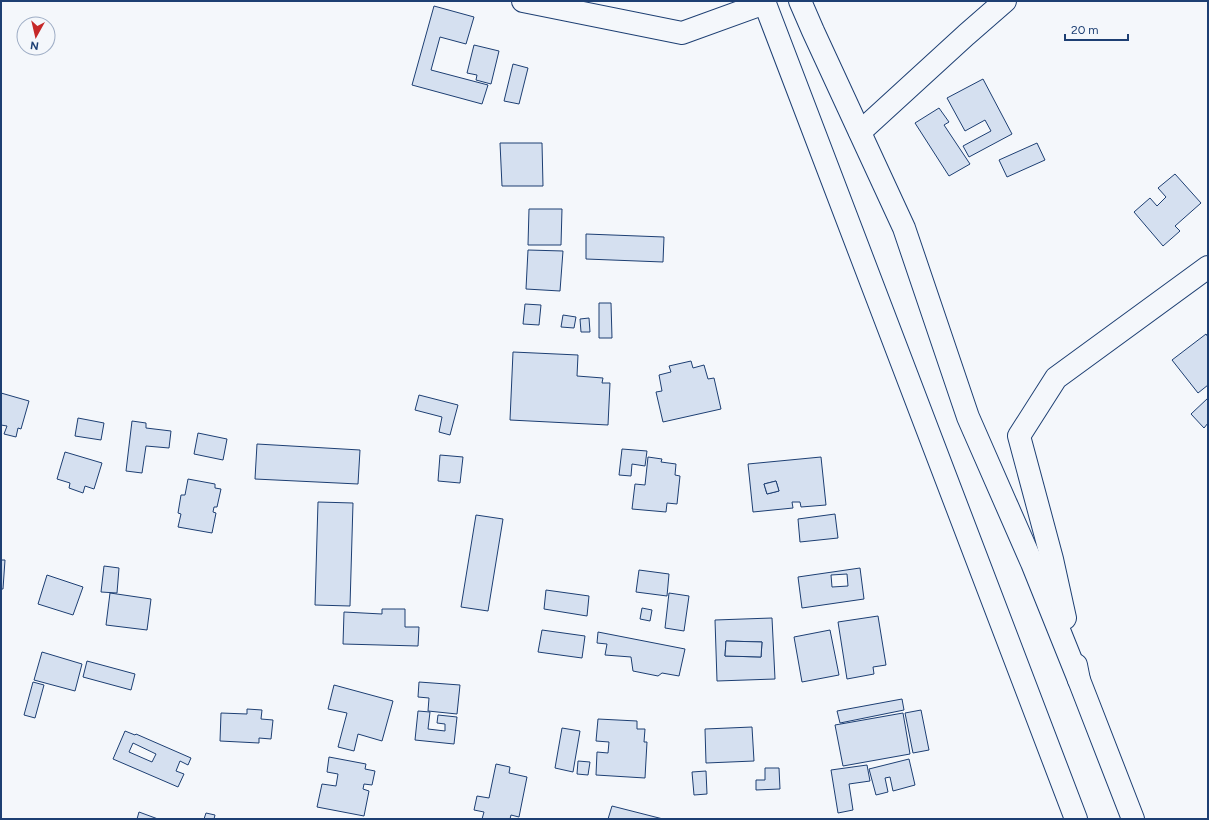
<svg xmlns="http://www.w3.org/2000/svg" width="1209" height="820" font-family="Figtree,sans-serif">
	<rect width="100%" height="100%" fill="#f4f7fb"/>
	<!-- building -->
	<g fill="#d5e0f0" stroke="#1d3f73" fill-rule="evenodd">
		<path d="M434 6 474 17 466 44 440 37 431 70 488 85 482 104 412 85Z"/>
		<path d="M474 45 499 51 491 84 476 80 477 75 467 73Z"/>
		<path d="M513 64 528 68 519 104 504 101Z"/>
		<path d="M983 79 1012 134 969 157 963 146 991 131 985 120 965 131 947 98Z"/>
		<path d="M939 108 949 122 944 125 970 164 949 176 915 123Z"/>
		<path d="M500 143H542L543 186H502Z"/>
		<path d="M1037 143 1045 160 1007 177 999 160Z"/>
		<path d="M1175 174 1201 203 1175 226 1180 231 1163 246 1134 212 1150 198 1157 206 1166 197 1158 188Z"/>
		<path d="M529 209H562L561 245H528Z"/>
		<path d="M586 234 664 237 663 262 586 259Z"/>
		<path d="M528 250 563 251 560 291 526 289Z"/>
		<path d="M599 303H611L612 338H599Z"/>
		<path d="M525 304 541 305 539 325 523 324Z"/>
		<path d="M563 315 576 317 574 328 561 327Z"/>
		<path d="M589 318 590 332H581L580 319Z"/>
		<path d="M1206 334 1208 337V385L1198 393 1172 360Z"/>
		<path d="M513 352 578 355 577 376 603 378 602 383H610L608 425 510 420Z"/>
		<path d="M691 361 693 368 704 365 708 379 714 378 721 409 663 422 656 392 662 391 659 375 671 372 669 366Z"/>
		<path d="M1 393 29 401 21 429 18 428 16 437 4 434 7 426 1 425Z"/>
		<path d="M419 395 458 405 450 435 439 432 442 417 415 410Z"/>
		<path d="M1208 398V423L1204 428 1191 414Z"/>
		<path d="M78 418 104 423 101 440 75 436Z"/>
		<path d="M132 421 146 423V428L171 431 169 448 146 446 142 473 126 471Z"/>
		<path d="M198 433 227 439 223 460 194 454Z"/>
		<path d="M257 444 360 450 358 484 255 479Z"/>
		<path d="M622 449 647 451 645 466 632 464 631 476 619 475Z"/>
		<path d="M65 452 102 463 94 489 85 486 83 493 69 488 70 483 57 479Z"/>
		<path d="M440 455 463 457 460 483 438 481Z"/>
		<path d="M648 457 662 459 661 462 676 464 675 475 680 476 677 504 667 503 666 512 632 509 635 484 645 485Z"/>
		<path d="M821 457 826 505 801 507 800 502H792L793 508 753 512 748 464ZM776 481 779 491 767 494 764 484Z"/>
		<path d="M188 479 215 484V488L221 489 217 507H214L213 512 216 513 212 533 178 527 181 514 178 513 181 495H185Z"/>
		<path d="M776 481 779 491 767 494 764 484Z"/>
		<path d="M318 502 353 503 350 606 315 605Z"/>
		<path d="M835 514 838 538 800 542 798 519Z"/>
		<path d="M476 515 503 519 488 611 461 607Z"/>
		<path d="M1 560H5L3 589H1Z"/>
		<path d="M104 566 119 568 117 593 101 592Z"/>
		<path d="M860 568 864 599 802 608 798 577ZM847 574 848 586 832 587 831 575Z"/>
		<path d="M639 570 669 574 667 596 636 592Z"/>
		<path d="M47 575 83 587 73 615 38 604Z"/>
		<path d="M546 590 589 596 587 616 544 609Z"/>
		<path d="M110 593 151 599 147 630 106 625Z"/>
		<path d="M669 593 689 596 684 631 665 628Z"/>
		<path d="M642 608 652 610 650 621 640 619Z"/>
		<path d="M382 609H405V627H419L418 646 343 644 344 612 382 614Z"/>
		<path d="M878 616 886 665 873 667 874 674 847 679 838 622Z"/>
		<path d="M772 618 775 679 717 681 715 620ZM726 641 762 642 761 657 725 656Z"/>
		<path d="M542 630 585 636 582 658 538 652Z"/>
		<path d="M830 630 839 675 802 682 794 637Z"/>
		<path d="M598 632 685 649 679 676 662 673 658 676 633 671 631 657 605 655 607 644 597 643Z"/>
		<path d="M726 641 762 642 761 657 725 656Z"/>
		<path d="M42 652 82 664 75 691 34 680Z"/>
		<path d="M87 661 135 674 131 690 83 677Z"/>
		<path d="M33 682 44 685 35 718 24 715Z"/>
		<path d="M419 682 460 685 457 714 428 711 429 698 418 697Z"/>
		<path d="M334 685 393 701 382 741 358 734 354 751 338 747 347 713 328 709Z"/>
		<path d="M902 699 904 710 840 723 837 711Z"/>
		<path d="M247 709 262 710 261 719 273 720 271 739 259 738V743L220 741 221 713 247 714Z"/>
		<path d="M921 710 929 750 913 753 905 713Z"/>
		<path d="M418 711 430 712 428 729 445 731V724L437 723 438 715 457 717 454 744 415 740Z"/>
		<path d="M903 713 910 754 843 766 835 725Z"/>
		<path d="M598 719 637 721V729H645L644 742H647L645 778 596 775 597 752 608 753 609 742 596 741Z"/>
		<path d="M752 727 754 761 706 763 705 729Z"/>
		<path d="M562 728 580 731 573 772 555 768Z"/>
		<path d="M125 731 135 735 136 734 191 758 188 765 180 761 176 771 184 774 178 787 113 759ZM133 743 156 754 152 762 129 752Z"/>
		<path d="M329 757 366 764 365 769 375 771 372 785 364 784 363 789 369 791 364 816 317 807 322 784 336 786 338 774 327 772Z"/>
		<path d="M909 759 915 785 893 791 890 777 885 778 888 792 876 795 869 769Z"/>
		<path d="M578 761 590 762 588 775 577 774Z"/>
		<path d="M496 764 510 767 509 773 527 777 519 817 511 815 510 819H482L484 812 474 810 477 796 489 798Z"/>
		<path d="M867 765 870 781 849 784 853 810 838 813 831 770Z"/>
		<path d="M765 768H779L780 789 756 790V780H765Z"/>
		<path d="M706 771 707 794 694 795 692 772Z"/>
		<path d="M612 806 663 819H608Z"/>
		<path d="M139 812 158 819H137Z"/>
		<path d="M206 813 215 815 214 819H204Z"/>
	</g>
	<g fill="none" stroke-linecap="round" stroke-linejoin="round">
		<defs>
			<g id="minor">
				<path d="M523 1 682 33 765 3"/>
				<path d="M800 1 813 31 904 228 968 417 1032 563 1079 680"/>
				<path d="M860 132 966 35 1005 1"/>
				<path d="M1065 618 1052 559 1019 436 1056 378 1208 267"/>
				<path d="M1076 665 1079 680 1133 819"/>
			</g>
			<path id="highway" d="M764 1 1076 819"/>
		</defs>
		<!-- minor casing -->
		<use href="#minor" stroke="#1d3f73" stroke-width="24"/>
		<!-- highway casing -->
		<use href="#highway" stroke="#1d3f73" stroke-width="24"/>
		<!-- minor -->
		<use href="#minor" stroke="#f4f7fb" stroke-width="22"/>
		<!-- highway -->
		<use href="#highway" stroke="#f4f7fb" stroke-width="22"/>
	</g>
	<!-- border -->
	<rect width="1209" height="820" fill="none" stroke="#1d3f73" stroke-width="4"/>
	<!-- north arrow -->
	<g transform="translate(36 36) rotate(188)"><circle r="19" fill="#f4f7fb" stroke="#9eadc5"/>
	<path d="M0-3L7 15L0 10L-7 15Z" fill="#c62828"/>
	<text y="-6" font-size="11" font-weight="bold" text-anchor="middle" fill="#1d3f73">N</text>
	</g>
	<!-- scale -->
	<path d="M1065 34v6h63v-6" fill="none" stroke="#1d3f73" stroke-width="2"/>
	<text x="1071" y="34" font-size="12" fill="#1d3f73" stroke="#f4f7fb" stroke-width="3" paint-order="stroke">20 m</text>
</svg>
